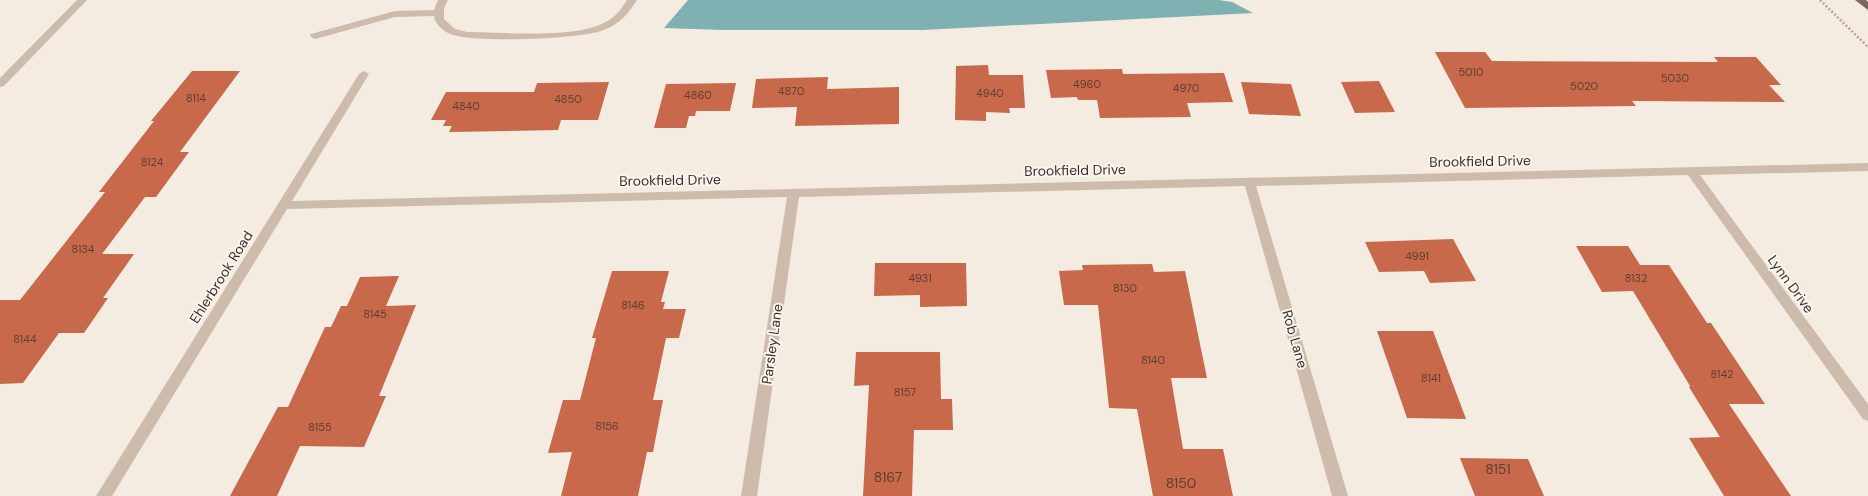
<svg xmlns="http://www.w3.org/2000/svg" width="1868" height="496" font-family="'DM Sans',sans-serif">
	<rect width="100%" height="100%" fill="#f4ebe1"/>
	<!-- water -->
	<path fill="#7fb0b2" d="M688 0H1219L1232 2 1253 13 923 30H723L664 28Z"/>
	<!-- building -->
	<g fill="#c8694b">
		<path d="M1435 52H1485L1492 61 1718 62 1714 57H1756L1781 85H1769L1785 102 1632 101 1636 106 1465 108Z"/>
		<path d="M988 65 989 75H1023L1025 108H1009L1010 113 986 112V121L955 120 956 66Z"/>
		<path d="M1122 69 1123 74 1224 73 1233 102 1187 103 1191 117 1100 118 1097 100H1078L1077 97 1051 98 1046 70Z"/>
		<path d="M192 71H240L180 152H189L156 197H145L102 254H134L103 298H108L84 333H59L23 383 0 384V300H20L105 192H99L154 121H151Z"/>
		<path d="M828 77 827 89 899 87V124L795 126 797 107 752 108 756 79Z"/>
		<path d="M1379 81 1395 112 1355 113 1341 82Z"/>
		<path d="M609 82 598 120H561L558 130 449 132 452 126H443L446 120H431L446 92H534L537 83Z"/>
		<path d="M1241 82 1291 84 1301 116 1249 114Z"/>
		<path d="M736 83 730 111H696L695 116H689L686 128H654L666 84Z"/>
		<path d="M1453 239 1476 281 1430 283 1424 271 1379 272 1365 242Z"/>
		<path d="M1576 246H1628L1640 265H1669L1707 323H1711L1765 404H1729L1791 496H1724L1689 438 1720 437 1689 387 1690 386 1633 291 1602 292Z"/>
		<path d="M875 263H966L967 306 920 307V295L874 296Z"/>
		<path d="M1152 264 1154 272 1185 271 1207 378H1171L1183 449H1223L1233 496H1153L1137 409 1109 408 1098 305H1064L1059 271 1083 270 1082 265Z"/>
		<path d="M612 271H669L661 302H665L663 309H686L679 338H666L653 400H663L653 452H647L638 496H561L572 452 548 453 563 400H580L596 338H592Z"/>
		<path d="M399 276 386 306 416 305 379 396H386L364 447 300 446 277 496H230L278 407H288L325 327H331L341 306H347L360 277Z"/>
		<path d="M1377 331H1433L1466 419 1407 418Z"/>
		<path d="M856 352H940L941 399H952L953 430H914L912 496H863L869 385 854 386Z"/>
		<path d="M1460 458 1528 459 1544 496H1475Z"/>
	</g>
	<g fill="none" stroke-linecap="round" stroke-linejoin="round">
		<!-- path -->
		<path stroke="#b9a596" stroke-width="2.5" stroke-dasharray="2 2" stroke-linecap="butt" d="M1820 0 1868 47"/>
		<!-- street -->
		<g fill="#cdbbac" fill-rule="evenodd">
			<path d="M77 0H87L4 86 0 87V78Z"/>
			<path d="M438 0H448L444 8V19L455 29 467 32C504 32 579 40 609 20 617 15 622 8 627 0H637C628 14 620 24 604 30 582 39 468 44 448 33 442 30 434 22 434 16L395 17 315 39 310 36 311 34 395 11 434 10Z"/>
			<path d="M364 71 369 74 292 201 1868 163V171L1700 175 1868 404V421L1863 419 1688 175 1256 186 1348 496H1332L1245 186 799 197 757 496H741L787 197 287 209 112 496H96L359 74Z"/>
		</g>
		<!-- primary -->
		<path fill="#7d675c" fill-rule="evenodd" d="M1855 0H1866L1868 2V10Z"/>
	</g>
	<g text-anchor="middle" stroke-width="4" stroke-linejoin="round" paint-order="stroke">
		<!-- number labels -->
		<g font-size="11" fill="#5e3e33">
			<text x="1471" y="76">5010</text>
			<text x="1675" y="82">5030</text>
			<text x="1087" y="88">4960</text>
			<text x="1584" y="90">5020</text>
			<text x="1186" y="92">4970</text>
			<text x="791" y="95">4870</text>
			<text x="990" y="97">4940</text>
			<text x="698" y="99">4860</text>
			<text x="196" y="102">8114</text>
			<text x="568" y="103">4850</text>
			<text x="466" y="110">4840</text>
			<text x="152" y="166">8124</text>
			<text x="83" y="253">8134</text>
			<text x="1417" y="260">4991</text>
			<text x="920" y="282">4931</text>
			<text x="1636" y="282">8132</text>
			<text x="1125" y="292">8130</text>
			<text x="633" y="309">8146</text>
			<text x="375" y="318">8145</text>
			<text x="25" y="343">8144</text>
			<text x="1153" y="364">8140</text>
			<text x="1722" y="378">8142</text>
			<text x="1431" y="382">8141</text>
			<text x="905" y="396">8157</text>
			<text x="607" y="430">8156</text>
			<text x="320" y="431">8155</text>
		</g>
		<!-- street labels -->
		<g font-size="14" fill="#3b302b" stroke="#fbf5ee">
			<text transform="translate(1480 161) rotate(-1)" y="5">Brookfield Drive</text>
			<text transform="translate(1075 170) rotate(-1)" y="5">Brookfield Drive</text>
			<text transform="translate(670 180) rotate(-1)" y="5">Brookfield Drive</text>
			<text transform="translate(221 277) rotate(-58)" y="5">Ehlerbrook Road</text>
			<text transform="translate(1791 284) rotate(54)" y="5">Lynn Drive</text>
			<text transform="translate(1295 339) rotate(74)" y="5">Rob Lane</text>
			<text transform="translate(772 344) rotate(-82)" y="5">Parsley Lane</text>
		</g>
		<!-- near-number labels -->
		<g font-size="14" fill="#5e3e33">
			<text x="1498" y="474">8151</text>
			<text x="888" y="482">8167</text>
			<text x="1181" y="488">8150</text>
		</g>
	</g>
</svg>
